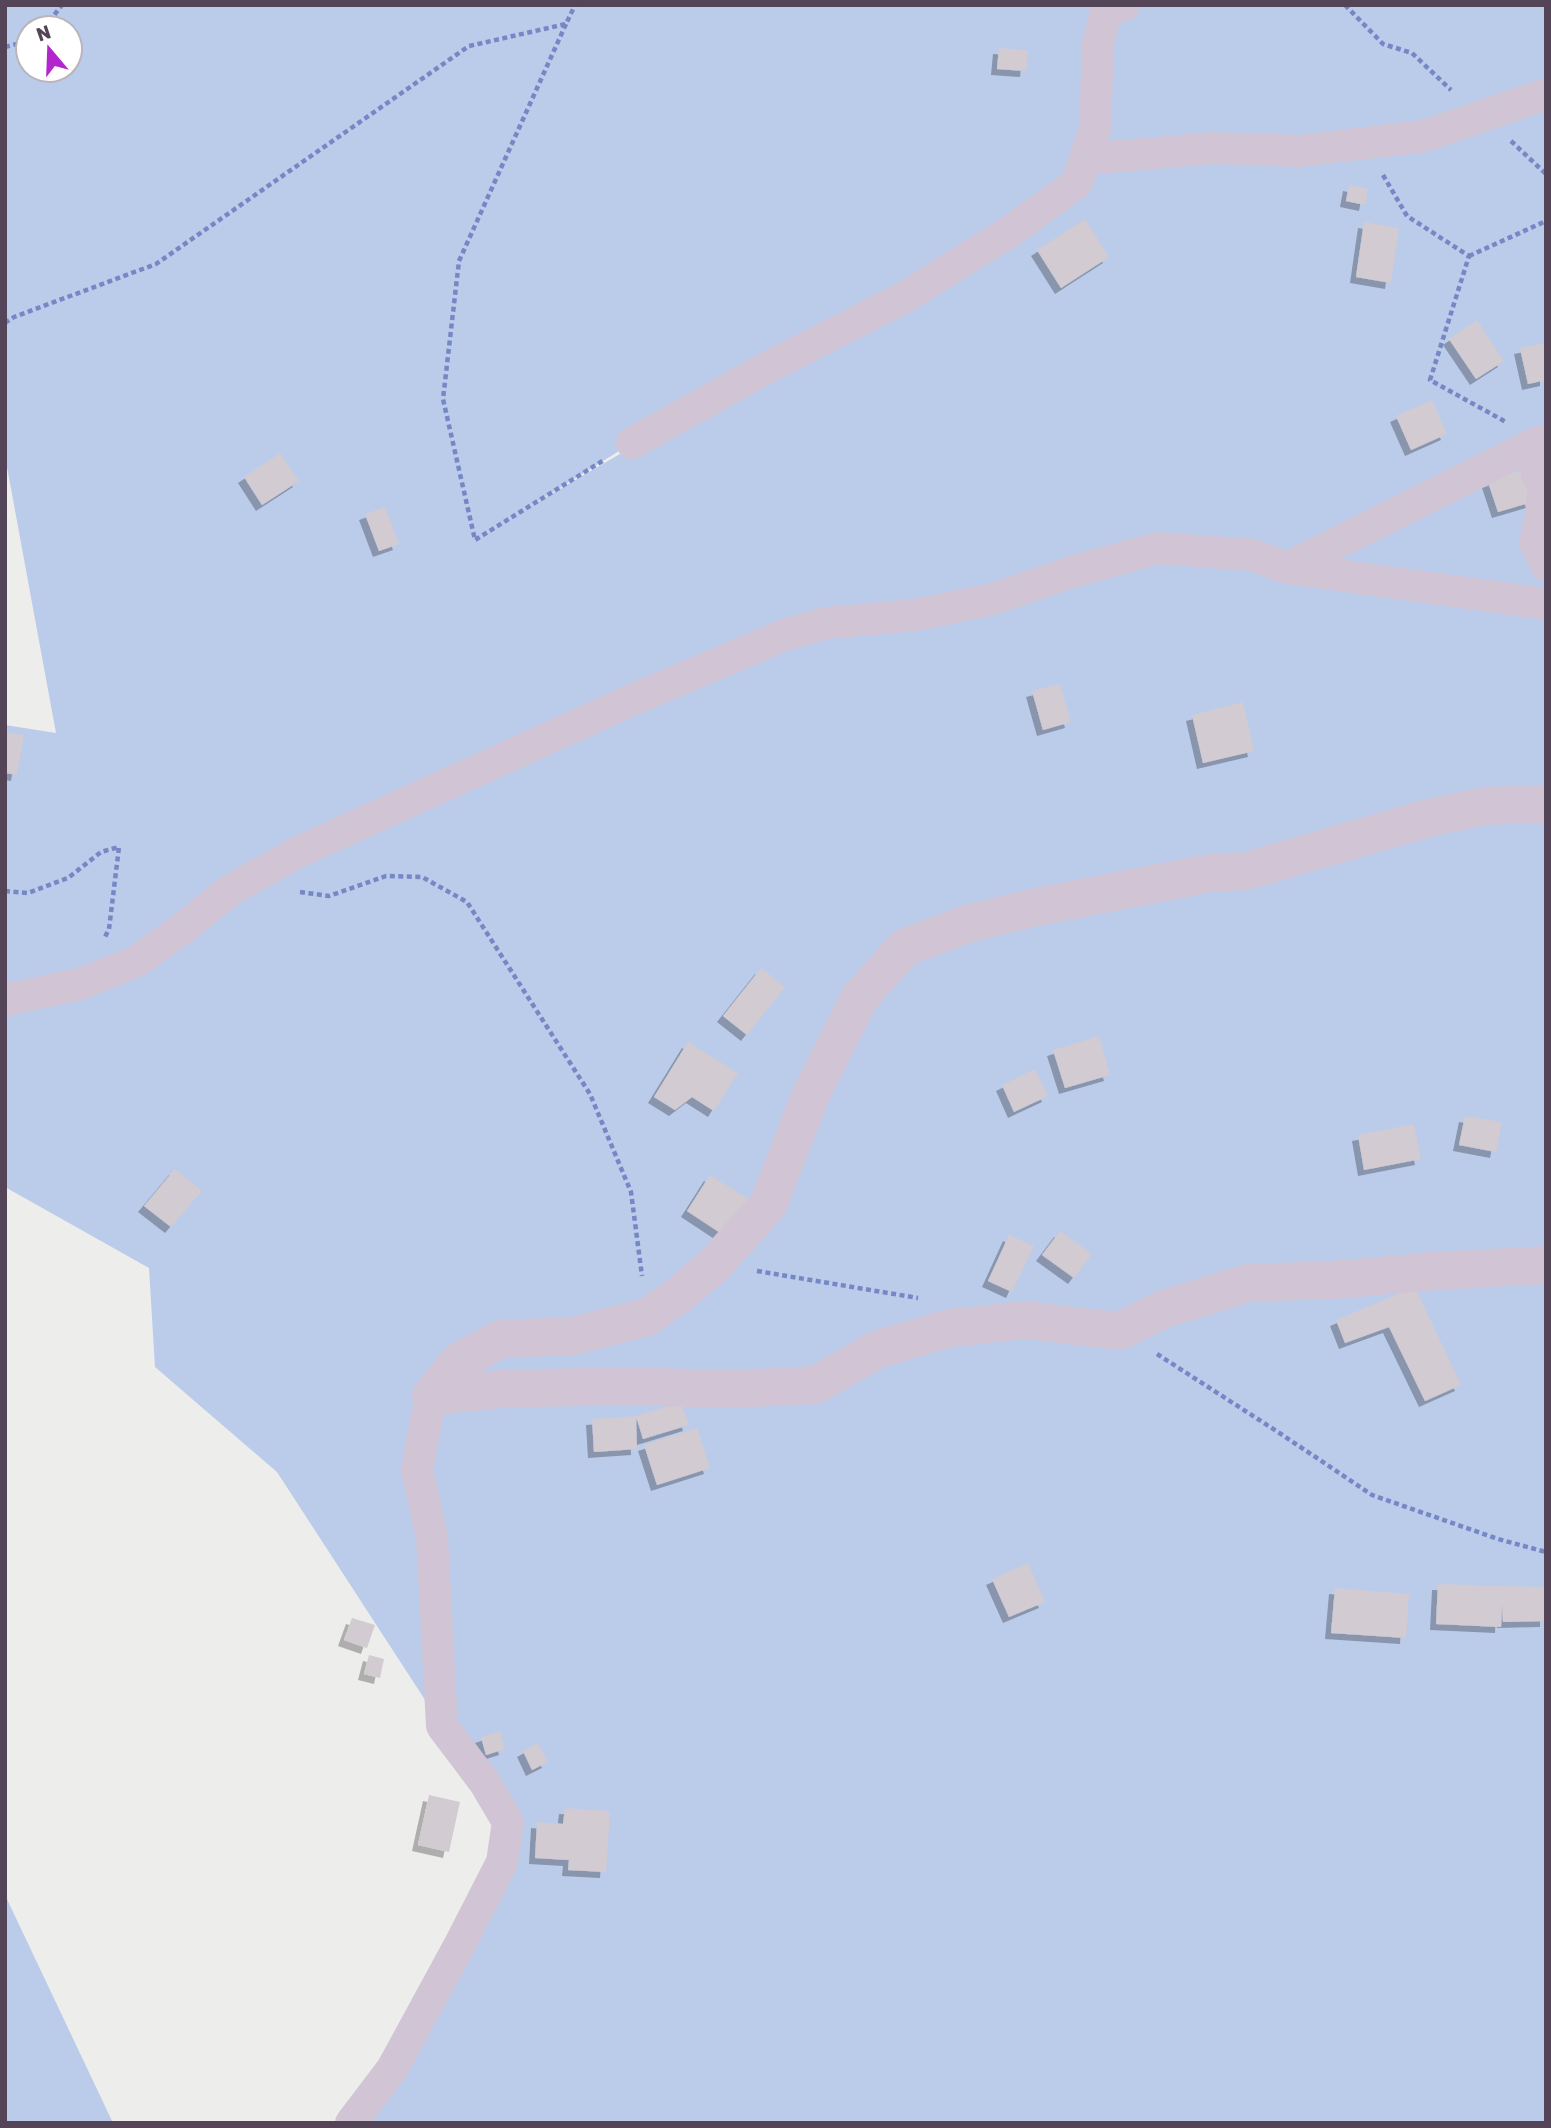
<svg xmlns="http://www.w3.org/2000/svg" width="1551" height="2128" font-family="Rubik,sans-serif">
	<defs>
		<filter id="shadow"><feDropShadow dx="-6" dy="6" stdDeviation="0" flood-color="#0004"/></filter>
	</defs>
	<rect width="100%" height="100%" fill="#edeeeb"/>
	<!-- green -->
	<g fill="#bbcbea" fill-rule="evenodd">
		<path d="M5 5H1546V2123H348L508 1822 442 1726 277 1472 155 1367 149 1268 5 1187V725L56 733 5 456ZM28 28H70V70H28ZM714 399 524 510 632 443Z"/>
		<path d="M5 1895 113 2123H5Z"/>
	</g>
	<!-- building -->
	<g fill="#d2cbd2" filter="url(#shadow)">
		<path d="M999 48 1028 50 1026 71 997 69Z"/>
		<path d="M1349 185 1368 189 1365 205 1346 201Z"/>
		<path d="M1085 219 1109 257 1061 288 1037 250Z"/>
		<path d="M1364 222 1399 228 1391 283 1356 277Z"/>
		<path d="M1477 320 1504 361 1476 379 1449 339Z"/>
		<path d="M1546 343V380L1528 384 1520 348Z"/>
		<path d="M1432 400 1447 434 1411 450 1396 416Z"/>
		<path d="M280 453 299 481 262 505 244 477Z"/>
		<path d="M1521 470 1532 502 1498 512 1488 482Z"/>
		<path d="M385 507 399 544 379 551 365 514Z"/>
		<path d="M1060 684 1071 722 1043 730 1032 691Z"/>
		<path d="M1243 702 1254 751 1203 763 1192 715Z"/>
		<path d="M5 732 24 735 17 775 5 773Z"/>
		<path d="M761 968 785 987 747 1035 723 1016Z"/>
		<path d="M1099 1036 1110 1075 1065 1088 1053 1050Z"/>
		<path d="M688 1042 738 1073 714 1111 692 1097 675 1110 654 1097Z"/>
		<path d="M1035 1069 1048 1096 1014 1112 1002 1085Z"/>
		<path d="M1465 1116 1502 1122 1496 1152 1459 1145Z"/>
		<path d="M1414 1124 1421 1159 1364 1170 1358 1135Z"/>
		<path d="M175 1169 202 1191 171 1227 144 1206Z"/>
		<path d="M710 1175 755 1203 731 1240 687 1211Z"/>
		<path d="M1060 1231 1092 1254 1074 1278 1042 1255Z"/>
		<path d="M1009 1235 1034 1246 1012 1292 988 1281Z"/>
		<path d="M1415 1287 1461 1385 1425 1401 1389 1327 1345 1343 1336 1320Z"/>
		<path d="M681 1402 689 1425 643 1439 636 1416Z"/>
		<path d="M636 1416 637 1449 594 1452 592 1419Z"/>
		<path d="M697 1428 710 1468 657 1485 644 1445Z"/>
		<path d="M1028 1563 1045 1602 1009 1617 992 1579Z"/>
		<path d="M1438 1584 1546 1587V1621L1503 1622 1502 1605 1501 1627 1436 1624Z"/>
		<path d="M1335 1588 1409 1594 1406 1638 1331 1633Z"/>
		<path d="M352 1618 375 1625 367 1648 344 1640Z"/>
		<path d="M369 1655 384 1659 380 1678 364 1674Z"/>
		<path d="M500 1731 505 1749 486 1755 481 1737Z"/>
		<path d="M538 1743 548 1762 532 1770 523 1751Z"/>
		<path d="M429 1795 460 1802 449 1852 418 1845Z"/>
		<path d="M565 1808 610 1811 606 1872 568 1870 569 1860 535 1858 537 1822 563 1824Z"/>
	</g>
	<g fill="none" stroke-linecap="round" stroke-linejoin="round">
		<!-- path -->
		<g stroke="#7687c5" stroke-width="4.5" stroke-dasharray="5 3.5" stroke-linecap="butt">
			<path d="M1345 5 1383 44 1412 53 1451 90"/>
			<path d="M566 24 459 261 443 399 475 540 604 460"/>
			<path d="M44 28 62 5"/>
			<path d="M5 47 28 41"/>
			<path d="M1511 141 1546 174"/>
			<path d="M1383 175 1407 216 1469 256 1430 380 1506 422"/>
			<path d="M1469 256 1546 221"/>
			<path d="M5 323 14 317 156 264 469 46 566 24 575 5"/>
			<path d="M5 891 28 893 68 878 101 852 119 847 109 929 105 937"/>
			<path d="M300 892 329 896 386 876 422 877 467 902 590 1094 631 1192 642 1276"/>
			<path d="M757 1271 918 1298"/>
			<path d="M1157 1354 1281 1434 1372 1495 1498 1539 1546 1552"/>
		</g>
		<!-- minor -->
		<g stroke="#d1c5d5" stroke-width="32">
			<path d="M1085 159 1214 148 1299 151 1424 136 1546 94"/>
			<path d="M1546 440 1534 444 1537 474 1544 488 1541 515 1535 542 1546 565"/>
			<path d="M632 443 770 366 905 297 1009 232 1077 183 1095 129 1098 43 1106 12 1124 5"/>
			<path d="M1287 568 1534 444"/>
			<path d="M5 1000 80 984 137 961 187 925 230 890 298 852 634 699 784 635 826 623 915 615 993 599 1071 572 1158 548 1253 555 1287 568 1546 604"/>
			<path d="M351 2123 392 2069 459 1946 502 1862 508 1822 485 1783 442 1726 432 1537 417 1469 431 1396"/>
		</g>
		<!-- tertiary -->
		<path stroke="#d1c5d5" stroke-width="38" d="M1546 806 1535 804 1484 806 1428 818 1246 871 1210 873 1031 908 970 923 905 947 860 997 811 1094 768 1205 715 1264 680 1294 647 1317 573 1336 500 1339 458 1362 431 1396 499 1389 624 1386 729 1389 815 1385 878 1349 950 1328 1025 1320 1120 1331 1164 1309 1247 1283 1333 1280 1434 1271 1546 1265"/>
	</g>
	<!-- border -->
	<rect width="1551" height="2128" fill="none" stroke="#534557" stroke-width="14"/>
	<!-- north arrow -->
	<g transform="translate(49 49) rotate(341)"><circle r="33" fill="#ffffff" stroke="#bab5bc" stroke-width="2"/>
	<path d="M0-5L12 26L0 18L-12 26Z" fill="#b326ce"/>
	<text y="-10" font-size="19" font-weight="bold" text-anchor="middle" fill="#534557">N</text>
	</g>
</svg>
